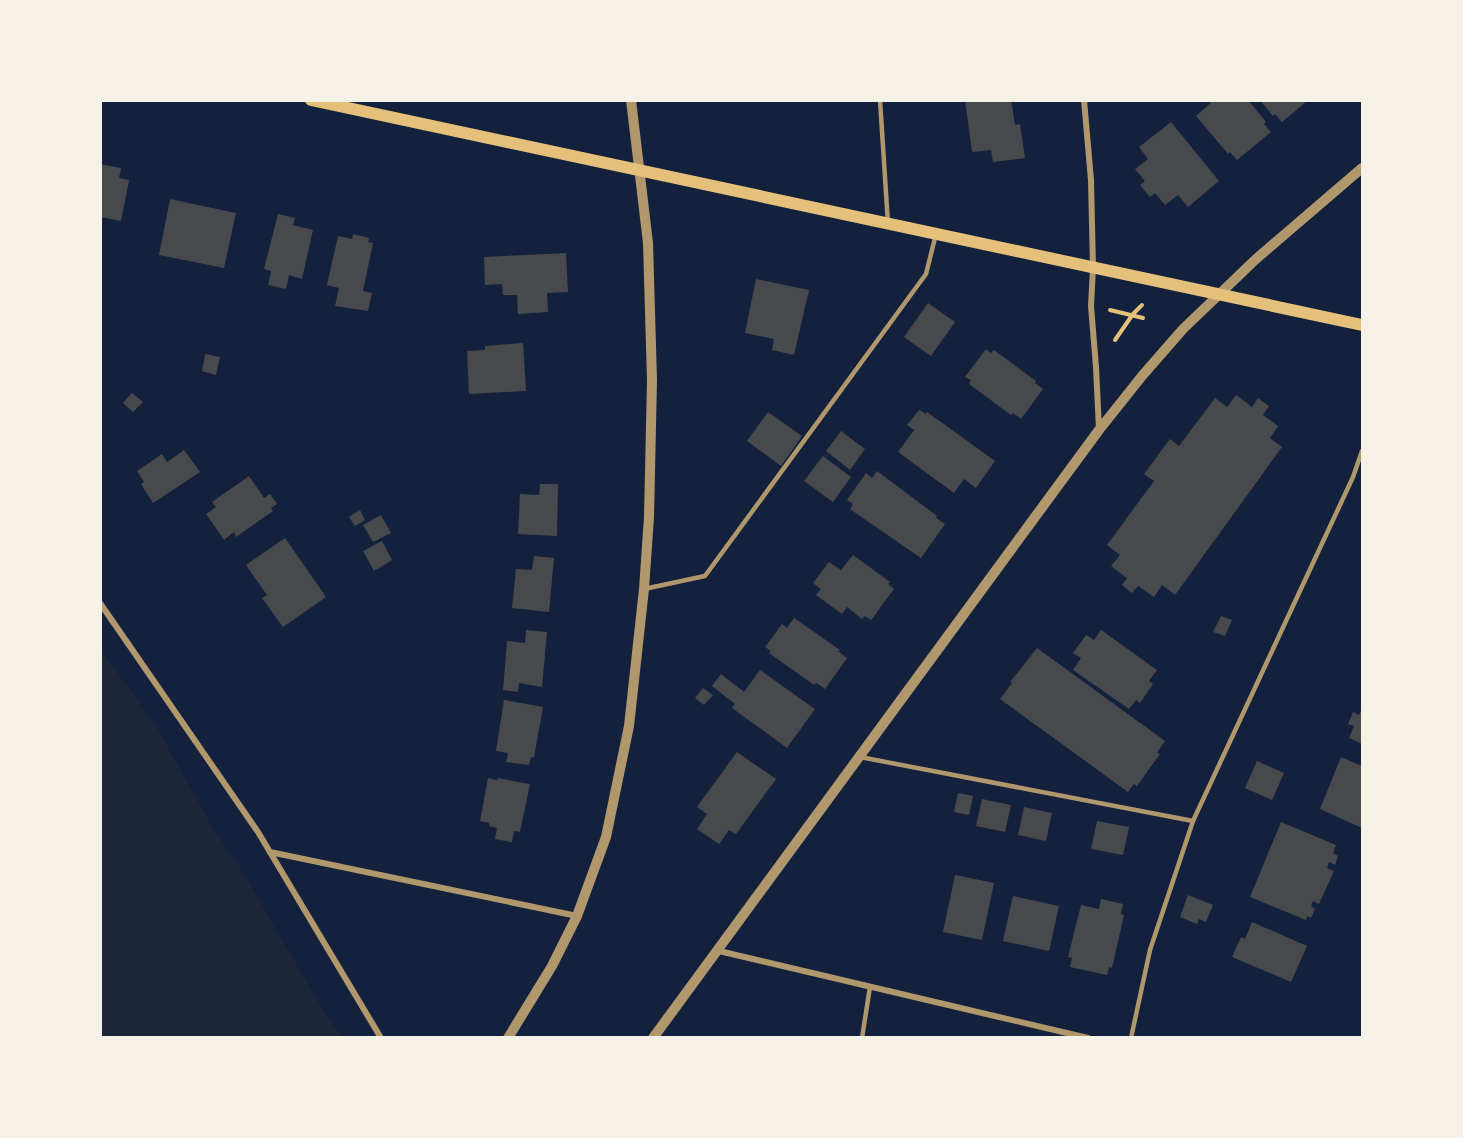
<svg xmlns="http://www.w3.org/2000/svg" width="1463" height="1138" font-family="'Noto Sans',sans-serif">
	<rect width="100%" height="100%" fill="#14213d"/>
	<!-- green -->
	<path fill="#1d2539" d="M101 650 155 724 214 830 238 864 326 1015 342 1037H101Z"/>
	<!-- building -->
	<g fill="#48494c">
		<path d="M965 100H1011L1015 125 1020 124 1025 158 993 162 991 150 972 152Z"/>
		<path d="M1214 100H1248L1266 122 1264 124 1271 132 1237 160 1230 152 1228 154 1196 116Z"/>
		<path d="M1260 100H1305L1306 102 1282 122 1275 114 1273 116Z"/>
		<path d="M1171 122 1219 181 1188 207 1178 195 1165 205 1155 193 1150 197 1140 185 1145 181 1135 169 1148 159 1139 147Z"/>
		<path d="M100 164 121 168 119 178 129 180 121 221 100 217Z"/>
		<path d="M170 199 236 213 224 268 159 255Z"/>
		<path d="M278 214 295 218 293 225 313 230 302 279 289 275 286 289 268 285 271 271 264 269Z"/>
		<path d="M353 234 369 238 368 242 373 243 363 291 372 293 368 311 335 306 339 288 327 285 338 236 352 239Z"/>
		<path d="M566 253 568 292 547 293 548 312 518 314 517 295H503L502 284 485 285 484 257Z"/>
		<path d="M756 279 809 290 794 355 772 350 774 339 745 333Z"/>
		<path d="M928 303 955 322 931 356 904 337Z"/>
		<path d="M523 343 526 391 469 394 467 351 485 350V346Z"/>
		<path d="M986 349 991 353 994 350 1036 381 1035 383 1043 389 1021 419 1013 413 1011 415 969 384 971 380 965 377Z"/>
		<path d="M205 354 220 357 216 375 202 371Z"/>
		<path d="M132 393 143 402 133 412 123 403Z"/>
		<path d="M1236 395 1252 407 1258 398 1269 406 1263 415 1278 426 1270 438 1282 447 1175 595 1162 585 1154 597 1138 586 1132 593 1122 585 1127 578 1111 566 1120 555 1107 545 1154 481 1144 474 1170 439 1179 446 1215 398 1227 407Z"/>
		<path d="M919 410 926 414 927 412 995 461 976 488 964 479 954 493 898 452 914 430 907 425Z"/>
		<path d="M768 412 802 436 781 466 747 441Z"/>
		<path d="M841 431 865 449 850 470 826 451Z"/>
		<path d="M184 450 200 472 153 503 141 484 144 482 137 471 162 454 167 462Z"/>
		<path d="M823 456 851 477 833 502 804 481Z"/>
		<path d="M877 471 937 516 936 518 945 524 921 558 850 509 853 504 847 500 866 473 872 478Z"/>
		<path d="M249 476 264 498 270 494 277 504 271 508 273 511 236 537 234 532 224 540 206 514 216 507 212 502Z"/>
		<path d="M540 484H558L557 536 518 534 520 494 539 495Z"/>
		<path d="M360 510 365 520 355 526 349 517Z"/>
		<path d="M381 515 391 533 373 542 363 525Z"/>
		<path d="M285 538 326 597 283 627 262 598 267 595 246 565Z"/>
		<path d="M382 541 392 560 374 571 363 551Z"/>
		<path d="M853 555 890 582 888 584 894 589 871 620 865 616 862 619 847 607 842 614 816 595 821 589 813 583 829 562 841 570Z"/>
		<path d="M534 556 554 558 549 612 512 608 516 569 532 570Z"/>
		<path d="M1221 616 1232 620 1225 636 1213 632Z"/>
		<path d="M794 618 840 650 838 651 847 658 825 689 817 683 814 685 769 653 771 651 765 647 782 624 787 628Z"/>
		<path d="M526 630 547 632 542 687 519 683 518 692 503 690 507 641 525 643Z"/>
		<path d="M1101 630 1157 670 1149 681 1153 684 1140 703 1136 700 1129 709 1073 670 1081 658 1073 653 1086 635 1094 640Z"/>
		<path d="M1037 648 1165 741 1157 753 1160 754 1137 786 1134 784 1128 792 1000 699 1012 683 1010 682Z"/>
		<path d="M760 670 815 709 787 748 732 708 735 704 712 686 721 674 744 692Z"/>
		<path d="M703 688 713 695 704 705 695 698Z"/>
		<path d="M504 700 543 707 534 757H531L529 765 506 762 508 753 496 751Z"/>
		<path d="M1362 709V744L1349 738 1354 726 1348 724 1353 712 1359 715Z"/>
		<path d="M737 752 776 779 736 834 729 830 719 844 697 829 707 814 697 807Z"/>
		<path d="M1341 757 1362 766V828L1320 809Z"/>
		<path d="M1257 761 1284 773 1272 800 1245 788Z"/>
		<path d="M488 778 497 780 498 778 530 784 520 832 514 831 512 842 495 839 497 828 489 826V823L480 821Z"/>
		<path d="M958 793 973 796 969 815 954 812Z"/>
		<path d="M982 799 1011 805 1005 832 976 826Z"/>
		<path d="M1024 807 1052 813 1046 841 1018 835Z"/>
		<path d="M1097 821 1129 827 1123 855 1091 849Z"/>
		<path d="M1281 822 1336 845 1333 853 1338 856 1335 865 1329 862 1327 868 1334 871 1319 904 1313 901 1311 906 1315 909 1311 918 1307 916 1306 920 1250 897Z"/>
		<path d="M955 875 994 883 982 940 943 932Z"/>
		<path d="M1188 895 1213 905 1206 922 1199 919 1197 924 1180 917Z"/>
		<path d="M1013 896 1059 906 1049 951 1003 941Z"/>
		<path d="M1101 899 1123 904 1121 914 1124 915 1112 968 1109 967 1107 975 1070 967 1072 958 1068 957 1081 905 1099 909Z"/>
		<path d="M1252 922 1307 946 1291 982 1232 957 1241 937 1245 939Z"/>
	</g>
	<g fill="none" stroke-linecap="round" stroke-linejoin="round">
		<!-- path -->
		<g stroke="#e5c07b" stroke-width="4">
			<path d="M1110 310 1143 318"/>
			<path d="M1115 340 1133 314 1142 305"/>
		</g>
		<!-- service -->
		<g stroke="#b1986c" stroke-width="4.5">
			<path d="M880 100 888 224"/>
			<path d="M644 589 705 576 926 274 936 234"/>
			<path d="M860 757 1193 821"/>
			<path d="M862 1038 870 987"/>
			<path d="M1131 1038 1150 950 1193 821 1353 477 1362 451"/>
		</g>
		<!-- minor -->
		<g stroke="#b1986c" stroke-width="6">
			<path d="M1084 100 1091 180 1093 268 1091 306 1096 367 1099 429"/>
			<path d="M100 603 258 832 381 1038"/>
			<path d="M270 852 577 916"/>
			<path d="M719 951 1088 1038"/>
		</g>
		<!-- tertiary -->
		<g stroke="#b1986c" stroke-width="10">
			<path d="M508 1038 552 966 577 916 606 837 629 726 644 589 649 517 652 380 648 243 631 100"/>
			<path d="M653 1038 1035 517 1099 430 1142 376 1183 329 1256 259 1362 168"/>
		</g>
		<!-- secondary -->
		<path stroke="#e5c07b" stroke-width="12" d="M311 100 1362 325"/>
	</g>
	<!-- border -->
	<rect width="1463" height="1138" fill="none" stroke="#f6f1e7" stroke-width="204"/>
</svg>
